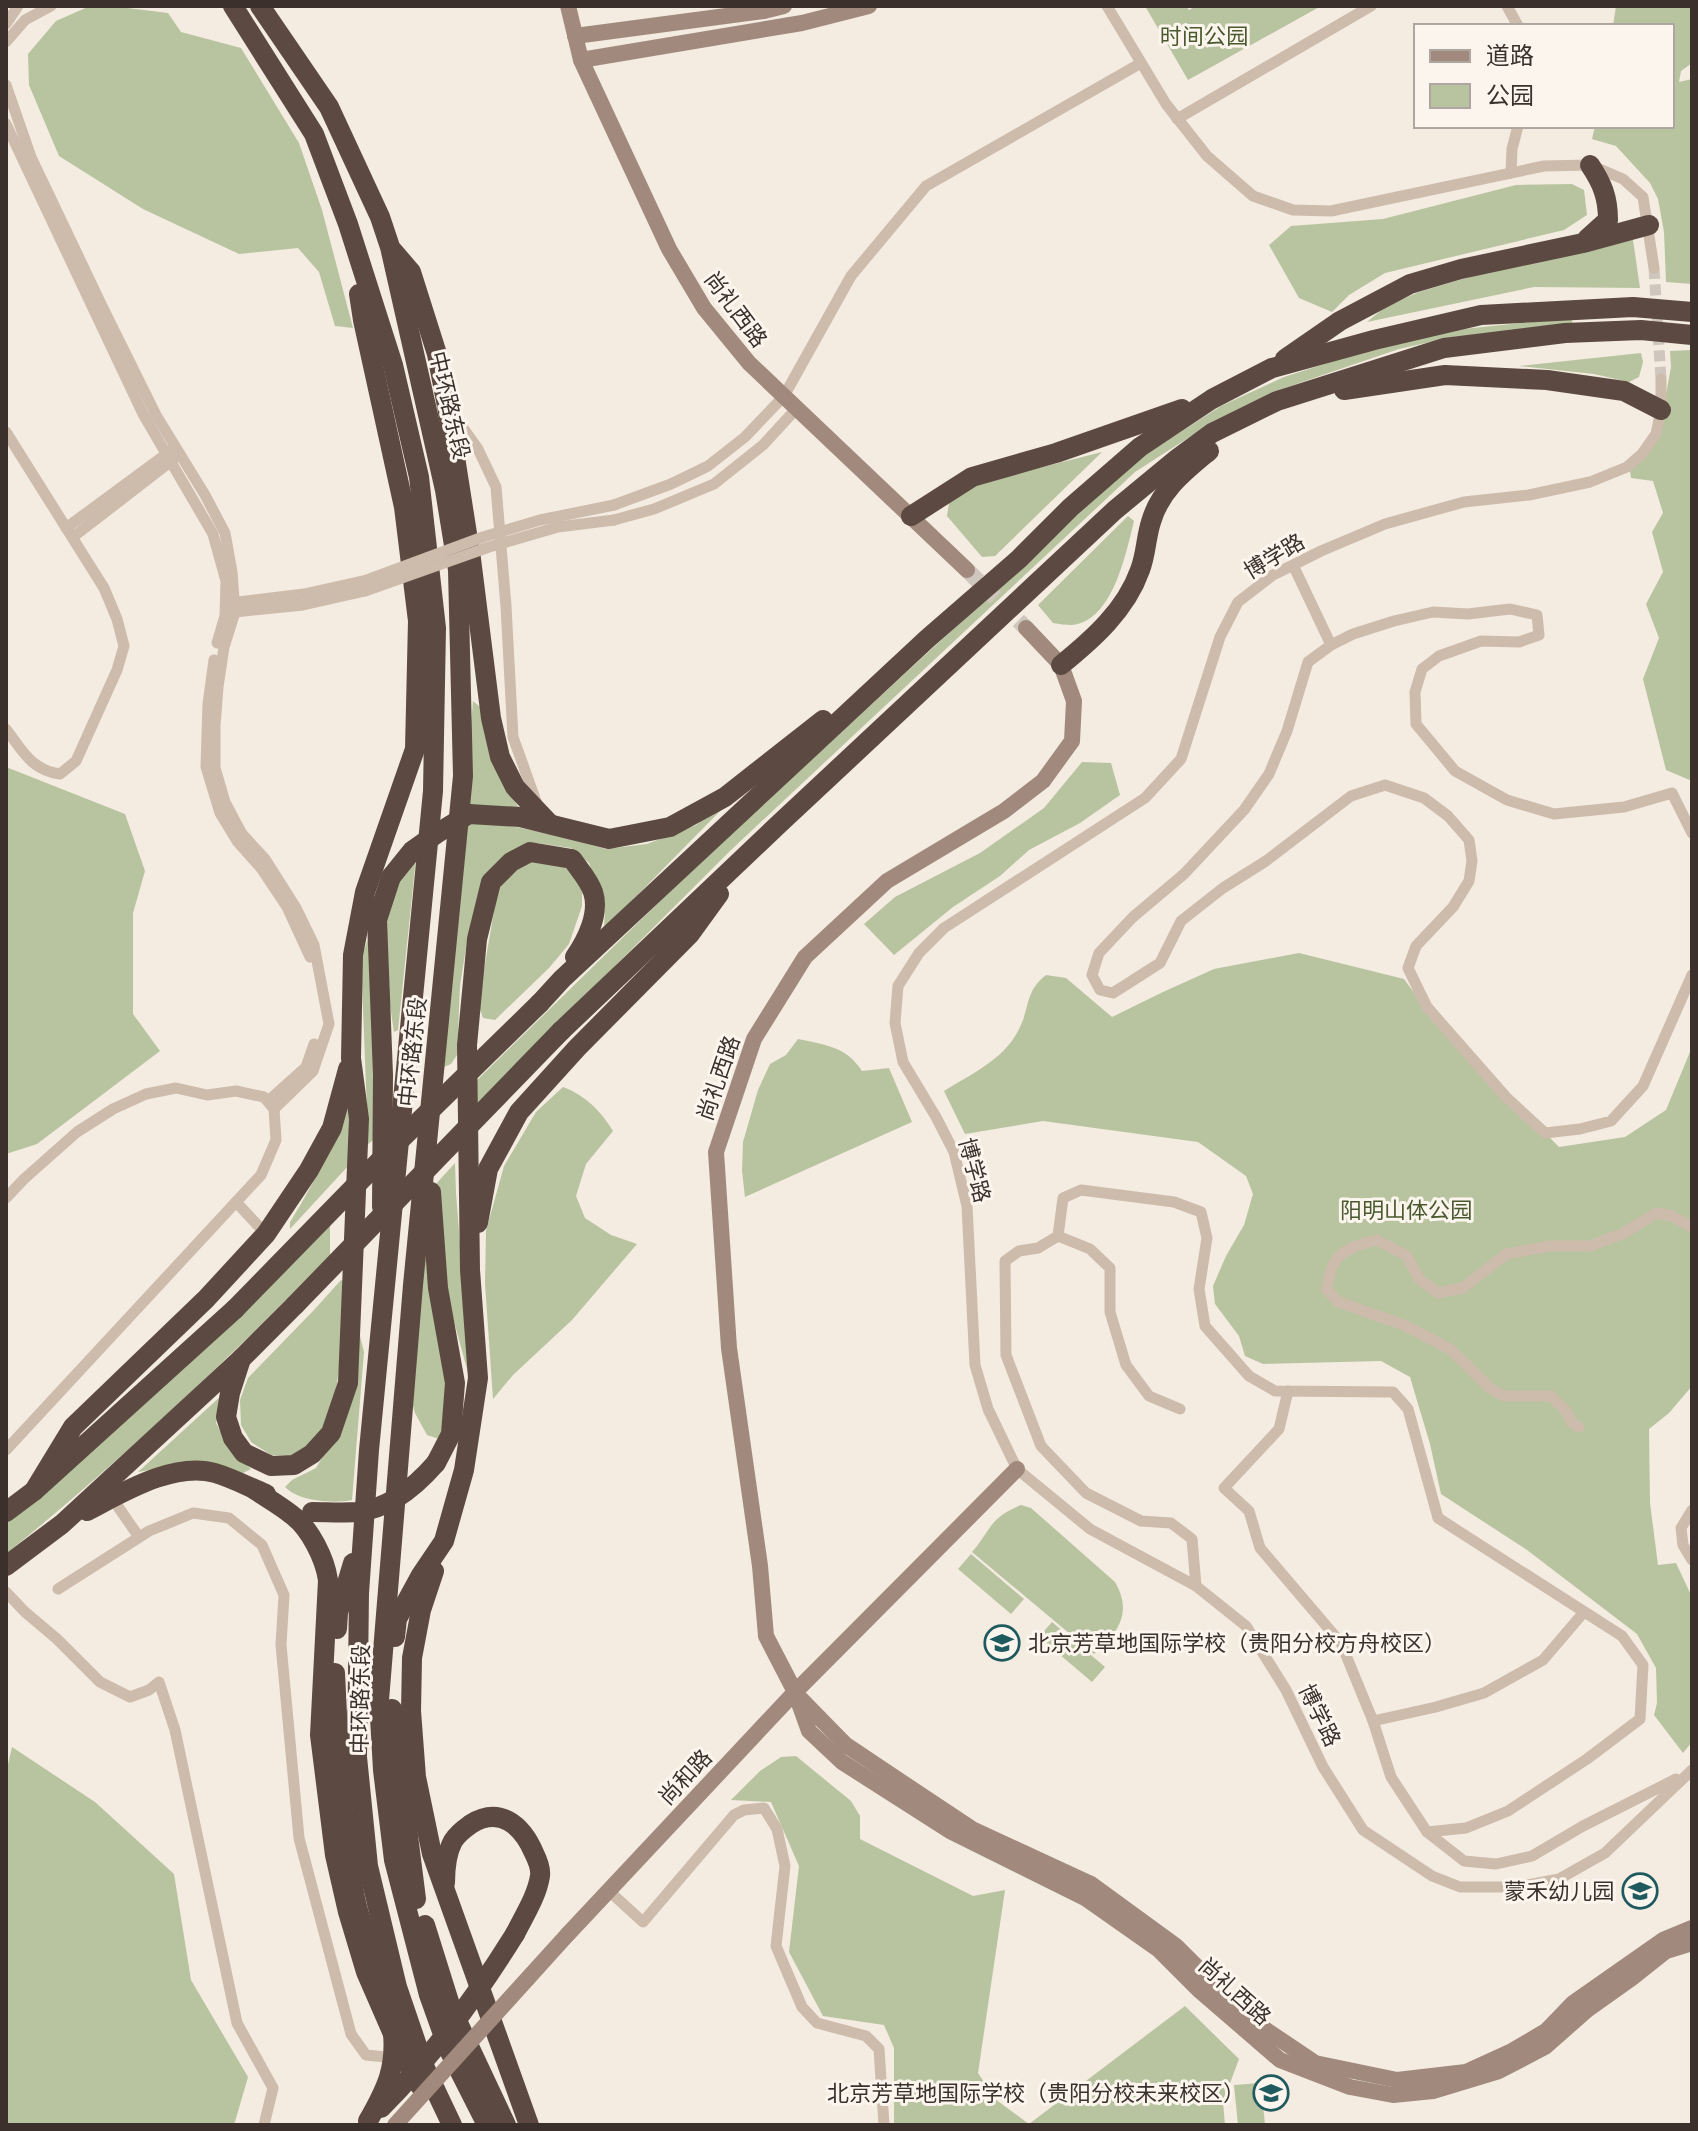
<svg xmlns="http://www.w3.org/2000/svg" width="1698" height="2131" font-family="'Roboto Condensed','Noto Sans SC',sans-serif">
	<rect width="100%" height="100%" fill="#f4ebe1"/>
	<!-- green -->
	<g fill="#b8c4a0">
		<path d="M90 6H111L168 13 181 32 241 48 299 143 322 210 353 328 335 326 319 272 298 248 239 254 143 209 59 156 29 85 28 54 56 21Z"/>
		<path d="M1145 6H1186L1189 10 1196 6H1321L1188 80Z"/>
		<path d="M1616 6H1692V63L1681 71 1679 82 1692 79V284L1666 282 1664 232 1658 199 1650 183 1616 146 1592 139 1595 126H1672V26H1613Z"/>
		<path d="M1572 184 1584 190 1587 215 1564 230 1385 273 1349 295 1332 312 1299 298 1269 245 1291 226 1383 219 1516 185Z"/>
		<path d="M1628 238 1633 240 1640 288 1534 287 1367 322 1386 306 1419 292 1500 268Z"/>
		<path d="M1571 318 1573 324 1453 337 1399 349 1273 392 1216 420 1135 472 731 850 475 1106 471 1086 701 861 1010 577 1102 488 1151 451 1221 406 1284 377 1387 344 1453 330Z"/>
		<path d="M1692 350V781L1666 770 1643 679 1659 638 1646 604 1663 572 1652 532 1663 513 1653 481 1631 478 1630 470 1658 438 1671 367 1670 351Z"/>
		<path d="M1641 353 1643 362 1639 377 1629 382 1594 374 1519 366Z"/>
		<path d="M1102 452 995 556 982 557 947 516 949 503 975 484Z"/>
		<path d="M1128 516 1134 521C1126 553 1113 621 1072 625 1066 625 1059 624 1053 623L1038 605Z"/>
		<path d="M473 701 480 707 491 760 520 810 464 811Z"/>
		<path d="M1082 762 1111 763 1120 795 1080 823 1029 850 1000 876 953 907 894 955 864 924 895 897 980 853 1044 808Z"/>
		<path d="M6 767 125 814 145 871 133 913V1014L160 1051 37 1144 6 1154Z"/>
		<path d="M722 805 725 806 604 929 605 907 589 863 571 848 537 843 504 856 468 935 460 986 457 1055 451 1064 444 1067 462 826 488 821 554 835 606 849 647 844 696 825Z"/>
		<path d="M416 858 398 1030 394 1032C389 999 376 916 392 888 397 877 409 868 416 858Z"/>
		<path d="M540 859 565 866 582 885V906L569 944 549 968 495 1020 483 1018 478 1004 498 888 514 869Z"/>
		<path d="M368 939 371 955 379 1135 366 1146 367 1111 361 958Z"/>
		<path d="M1299 953 1404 979 1435 1021 1559 1147 1625 1137 1666 1110 1692 1047V1386L1669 1413 1649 1429 1650 1503 1658 1565 1676 1563 1692 1597V1742L1683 1753 1654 1715 1657 1703 1656 1668 1637 1634 1527 1550 1441 1494 1430 1444 1410 1377 1381 1361 1263 1364 1245 1356 1239 1336 1215 1304 1213 1286 1226 1256 1244 1225 1253 1194 1246 1176 1198 1142 1043 1121 965 1134 944 1091C971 1074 1004 1060 1019 1029 1030 1008 1025 991 1046 975L1066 978 1112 1017 1163 992 1214 969Z"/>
		<path d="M798 1039C825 1045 846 1046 862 1071L889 1068 912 1122 745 1197 742 1171 743 1142 758 1090 770 1064 786 1055Z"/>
		<path d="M563 1087C585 1095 601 1111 613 1131L586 1164 576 1196 585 1218 611 1235 637 1244 572 1320 513 1375 493 1399 485 1284 486 1231 504 1166 536 1112Z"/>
		<path d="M350 1095 349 1165 290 1229V1222C317 1179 333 1143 350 1095Z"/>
		<path d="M455 1163 456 1193 471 1384 440 1270 435 1185Z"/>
		<path d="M330 1225V1255C227 1361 120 1461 6 1554V1520Z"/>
		<path d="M425 1256 437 1311 451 1387 446 1422 439 1439 427 1435 415 1413 410 1394Z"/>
		<path d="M341 1280 344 1282 342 1350 335 1396 322 1435 296 1456 271 1455 251 1442 241 1425 240 1400 248 1378 314 1310Z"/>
		<path d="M359 1332 364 1352 352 1500C333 1504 298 1501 285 1487L292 1480 316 1468 336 1434Z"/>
		<path d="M221 1396 216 1423 232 1453 251 1469 241 1474 173 1466 138 1472Z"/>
		<path d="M1021 1505 1031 1508 1115 1582C1133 1613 1118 1633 1094 1654L972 1552C992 1529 989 1518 1021 1505Z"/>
		<path d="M971 1554 1024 1599 1011 1614 958 1569Z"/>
		<path d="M1052 1622 1105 1667 1092 1682 1039 1637Z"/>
		<path d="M12 1747 95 1802 174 1874 191 1980 248 2077 234 2125H6V1773Z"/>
		<path d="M796 1756 851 1801 860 1816V1839L973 1896 1005 1890 978 2073 995 2099 1029 2124 1185 2006 1239 2059 1223 2102 1225 2125H894V2048L884 2025 823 2016 789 1952 799 1866 771 1802 731 1800 760 1771 781 1757Z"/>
		<path d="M1261 2083 1265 2125H1238L1234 2085Z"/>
	</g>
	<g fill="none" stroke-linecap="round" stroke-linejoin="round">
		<!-- street-tunnel -->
		<path stroke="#cfc6bd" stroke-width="11" stroke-dasharray="11 5.5" stroke-linecap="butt" d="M1654 268 1661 379"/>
		<!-- secondary-tunnel -->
		<path stroke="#cfc6bd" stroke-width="16" stroke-dasharray="16 8" stroke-linecap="butt" d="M967 570 1026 628"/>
		<!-- street -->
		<g stroke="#cdbbac" stroke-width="11">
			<path d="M1107 6 1166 104 1207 156 1253 196 1293 210 1331 211 1544 166 1590 165 1623 179 1643 197 1654 268"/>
			<path d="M1507 6 1518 26"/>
			<path d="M6 24 18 6"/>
			<path d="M6 42 25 20 51 6"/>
			<path d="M6 85 31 157 102 306 156 415 205 495 225 533 232 572 235 612 224 647 218 687 215 726V768L225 802 242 834 265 859 296 908 314 945 329 1024 313 1071 274 1109"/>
			<path d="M1177 119 1371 6"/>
			<path d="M6 124 143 414 213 534 226 581 225 616 217 643"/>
			<path d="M1511 173 1512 149 1518 126"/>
			<path d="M1661 379V410L1656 434 1642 454 1627 467 1590 482 1529 495 1464 502 1385 524 1321 551 1273 575 1238 602 1220 637 1181 759 1145 798 944 928 919 953 898 986 895 1023 903 1062 936 1117 954 1152 967 1206 975 1365 988 1409 1017 1469 1090 1529 1196 1586 1246 1626 1286 1690 1323 1767 1363 1830 1432 1876 1460 1887H1517L1559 1879 1605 1853 1692 1770"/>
			<path d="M453 414 478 449 496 487 506 606 513 737 537 804"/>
			<path d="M6 432 104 588 117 619 124 646 117 670 76 761 60 774C31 770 22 750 6 729"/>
			<path d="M614 505 671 484 708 466 745 437 784 396 851 276 926 186 1141 63"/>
			<path d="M614 520 654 509 714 484 763 445 797 408"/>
			<path d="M66 528 172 450"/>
			<path d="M73 537 174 459"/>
			<path d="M1293 565 1331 645"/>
			<path d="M230 603 304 594 367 580"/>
			<path d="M229 614 235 612 303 605 365 591"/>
			<path d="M214 660 208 704 206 767 220 813 237 841 261 868 287 907 310 957"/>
			<path d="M1692 833 1672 793 1624 807 1554 814 1507 800 1455 771 1416 724 1415 692 1422 669 1439 656 1481 641 1519 642 1539 635 1537 615 1510 609 1468 614 1433 612 1394 621 1353 634 1331 645 1308 662 1287 731 1269 774 1244 810 1184 874 1133 917 1099 953 1092 975 1100 990 1113 993 1160 963 1181 921 1223 888 1266 861 1351 796 1385 785 1424 798 1448 816 1469 840 1472 861 1469 881 1453 907 1416 946 1408 968 1427 1007 1506 1097 1545 1133 1580 1129 1611 1121 1643 1086 1692 975"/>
			<path d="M268 1101 306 1067 314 1044"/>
			<path d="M6 1198 24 1179 77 1132 113 1109 146 1094 176 1088 207 1095 236 1091 264 1097 274 1109 276 1140 261 1175 6 1450"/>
			<path d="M236 1202 266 1234"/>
			<path d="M1058 1236 1063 1198 1081 1190 1174 1202 1201 1212 1207 1238 1199 1289 1205 1326 1249 1376 1275 1391 1393 1392 1408 1409 1438 1518 1622 1636 1643 1665 1640 1719 1587 1759 1508 1811 1466 1828 1427 1832"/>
			<path d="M1288 1391 1279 1429 1224 1488 1249 1511 1260 1548 1341 1643 1373 1721 1391 1777 1427 1832 1464 1861 1496 1864 1532 1856 1583 1826 1676 1779"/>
			<path d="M1180 1409 1149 1396 1126 1365 1110 1312V1268L1090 1249 1058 1236 1038 1248 1019 1251 1005 1261 1006 1355 1041 1446 1086 1493 1141 1521 1171 1523 1192 1539 1196 1586"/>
			<path d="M1579 1427 1572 1423 1566 1411 1551 1396H1504L1491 1389 1450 1349 1404 1325 1338 1302 1327 1290C1330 1254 1345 1248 1377 1240L1407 1256 1419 1279 1438 1293 1463 1288 1506 1254 1550 1246H1590L1624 1233 1656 1213 1672 1216 1692 1227"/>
			<path d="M112 1498 139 1537"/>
			<path d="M1692 1510 1681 1528 1683 1545 1692 1560"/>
			<path d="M58 1589 149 1531 193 1513 229 1518 262 1545 284 1595 281 1645 299 1838 351 2034 366 2055 395 2058"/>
			<path d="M6 1592 25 1612 57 1639 100 1682 130 1697 149 1690 159 1682 175 1730 237 2023 273 2088 264 2125"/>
			<path d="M1373 1721 1436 1707 1484 1693 1543 1660 1584 1612"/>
			<path d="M609 1891 643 1922 734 1815 744 1810 764 1808 777 1829 785 1866 776 1946 802 2007 817 2023 866 2036 879 2049 884 2125"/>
		</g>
		<!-- secondary -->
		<g stroke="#a18a7d" stroke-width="16">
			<path d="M568 6 581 60 669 249 704 308 749 363 967 570"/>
			<path d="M575 36 764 11 784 6"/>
			<path d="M581 60 802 23 869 6"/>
			<path d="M1026 628 1061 665 1074 701 1072 741 1043 781 1004 811 887 881 805 957 754 1039 716 1152 729 1348 760 1566 766 1636 795 1692 809 1731 842 1762 950 1831 1085 1898 1159 1950 1200 1991 1280 2060 1350 2087 1393 2095 1433 2091 1499 2071 1545 2047 1587 2010 1632 1978 1666 1951 1692 1943"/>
			<path d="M801 1699 846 1745 972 1829 1091 1884 1176 1946 1247 2017 1315 2063 1397 2080 1466 2072 1512 2051 1546 2031 1573 2003 1663 1940 1692 1928"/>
			<path d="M568 1934 795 1692 1017 1469"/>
		</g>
		<!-- highway -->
		<g stroke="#5c4a42" stroke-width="20">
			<path d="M233 6 314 134 348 224 393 365 419 477 436 628 433 791 369 1450 359 1593 357 1757 368 1866 397 1987 424 2066 452 2125"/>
			<path d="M260 6 329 107 380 217 390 247 445 490 458 570 463 776 413 1285 379 1700 383 1770 394 1860 429 1995 448 2048 487 2125"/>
			<path d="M1587 239 1608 220C1608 197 1602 183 1590 165"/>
			<path d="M393 251 411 272 437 354 447 406 471 559 491 718 500 757 515 787 549 823"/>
			<path d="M1285 359 1340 321 1410 284 1461 269 1583 243 1649 225"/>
			<path d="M1344 390 1445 375 1547 380 1624 391 1661 410"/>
			<path d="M911 516 972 477 1056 453 1182 409"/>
			<path d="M1061 665C1093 639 1126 610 1140 570 1146 555 1146 537 1151 522 1160 490 1185 471 1209 451"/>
			<path d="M469 814 520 817 609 839 670 827 725 797 823 720"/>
			<path d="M540 1003 562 979 927 639 1019 559 1071 507 1140 447 1212 399 1272 368 1374 340 1481 315 1633 307 1692 312"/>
			<path d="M561 1031 779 824 1115 510 1178 458 1212 433 1277 401 1444 348 1565 333 1641 330 1692 335"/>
			<path d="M431 1192 438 1288 455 1383 451 1434 436 1463"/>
			<path d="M382 1207 383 1075 377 920 391 877"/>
			<path d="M478 1223 488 1169 519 1112 577 1048 690 934 719 894"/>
			<path d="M241 1359 230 1393 226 1417 233 1438 244 1453 271 1466 294 1465 312 1454 331 1433 348 1383 359 1119 351 1058 353 955 365 892 415 749 418 621 404 507 363 320 359 294"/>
			<path d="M255 1490C267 1498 281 1506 292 1515 310 1528 325 1559 328 1580L320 1735 335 1855 348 1912 366 1972 400 2050 420 2086"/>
			<path d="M34 1491 73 1427 206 1299 266 1234 309 1170 332 1128 348 1069"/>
			<path d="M87 1511C122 1493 174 1461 215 1473 232 1478 249 1487 266 1494"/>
			<path d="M6 1512 34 1491 235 1309"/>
			<path d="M6 1566 62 1524 241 1359 295 1305"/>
			<path d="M434 1571 421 1610 412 1658 411 1711 416 1777 432 1854 529 2125"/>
			<path d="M337 1629 338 1613 353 1563"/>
			<path d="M395 1637 397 1619 421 1575 444 1541 464 1470 478 1378 470 1270 467 1045 477 939 491 882 511 862 530 852 572 859C579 869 589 880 593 892 600 913 587 940 575 957"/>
			<path d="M335 1673 340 1776"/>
			<path d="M392 1709 416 1899"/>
			<path d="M445 1883C445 1869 446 1854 453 1841 458 1833 464 1829 471 1824 500 1806 522 1825 534 1853 537 1859 541 1869 540 1876 537 1896 524 1916 515 1934"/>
			<path d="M425 1925 451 2008 506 2125"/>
		</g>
		<!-- street-bridge -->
		<g stroke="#cdbbac" stroke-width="11">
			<path d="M367 580 483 537 540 520 614 505"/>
			<path d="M365 591 489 547 558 527 614 520"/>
		</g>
		<!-- secondary-bridge -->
		<path stroke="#a18a7d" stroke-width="16" d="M395 2125 568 1934"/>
		<!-- highway-bridge -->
		<g stroke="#5c4a42" stroke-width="20">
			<path d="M391 877 412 851 436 834 469 814"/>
			<path d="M295 1305 561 1031"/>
			<path d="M235 1309 403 1137 540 1003"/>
			<path d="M312 1512C327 1512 342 1513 357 1512 389 1509 416 1486 436 1463"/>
			<path d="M340 1776C343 1817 347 1858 355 1898 367 1956 407 2017 389 2077 384 2093 376 2107 368 2121"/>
			<path d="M381 2108C433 2056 477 1995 515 1934"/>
		</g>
	</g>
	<!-- icons -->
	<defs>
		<symbol id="school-ring" viewBox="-11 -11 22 22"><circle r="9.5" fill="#fbf5ee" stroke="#1f5a5e" stroke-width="1.5"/><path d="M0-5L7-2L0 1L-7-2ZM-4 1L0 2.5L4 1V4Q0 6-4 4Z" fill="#1f5a5e"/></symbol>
	</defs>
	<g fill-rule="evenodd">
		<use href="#school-ring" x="982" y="1623" width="40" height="40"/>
		<use href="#school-ring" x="1620" y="1871" width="40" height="40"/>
		<use href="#school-ring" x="1251" y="2073" width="40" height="40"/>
	</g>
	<g text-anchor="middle" stroke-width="6" stroke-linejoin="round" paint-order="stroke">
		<!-- park labels -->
		<g font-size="22" fill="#4a5a2e" stroke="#fbf5ee">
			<text x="1204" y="44">时间公园</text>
			<text x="1406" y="1218">阳明山体公园</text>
		</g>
		<!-- street labels -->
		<g font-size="22" fill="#3b302b" stroke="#fbf5ee">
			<text transform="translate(736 309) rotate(53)" y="8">尚礼西路</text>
			<text transform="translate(450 405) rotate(77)" y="8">中环路东段</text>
			<text transform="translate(1274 556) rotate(-31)" y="8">博学路</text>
			<text transform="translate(412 1052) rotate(-84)" y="8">中环路东段</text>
			<text transform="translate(718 1078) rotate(-71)" y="8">尚礼西路</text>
			<text transform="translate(975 1170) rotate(75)" y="8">博学路</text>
			<text transform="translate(360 1699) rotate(-89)" y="8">中环路东段</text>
			<text transform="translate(1320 1715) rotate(64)" y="8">博学路</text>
			<text transform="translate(685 1777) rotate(-47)" y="8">尚和路</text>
			<text transform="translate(1235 1991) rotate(42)" y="8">尚礼西路</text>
		</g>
		<!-- poi labels -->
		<g font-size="22" fill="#3b302b" stroke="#fbf5ee" text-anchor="end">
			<text x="1028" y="1651" text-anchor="start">北京芳草地国际学校（贵阳分校方舟校区）</text>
			<text x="1614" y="1899">蒙禾幼儿园</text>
			<text x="1245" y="2101">北京芳草地国际学校（贵阳分校未来校区）</text>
		</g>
	</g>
	<!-- border -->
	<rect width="1698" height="2131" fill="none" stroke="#3b302b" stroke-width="16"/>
	<!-- legend -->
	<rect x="1414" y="24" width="260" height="104" fill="#fbf5ee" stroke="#aea6a0" stroke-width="2"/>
	<rect x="1430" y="50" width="40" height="12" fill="#a18a7d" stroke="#aea6a0" stroke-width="2"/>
	<text x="1486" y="64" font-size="24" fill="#3b302b">道路</text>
	<rect x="1430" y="84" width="40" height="24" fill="#b8c4a0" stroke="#aea6a0" stroke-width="2"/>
	<text x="1486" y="104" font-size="24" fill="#3b302b">公园</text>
</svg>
